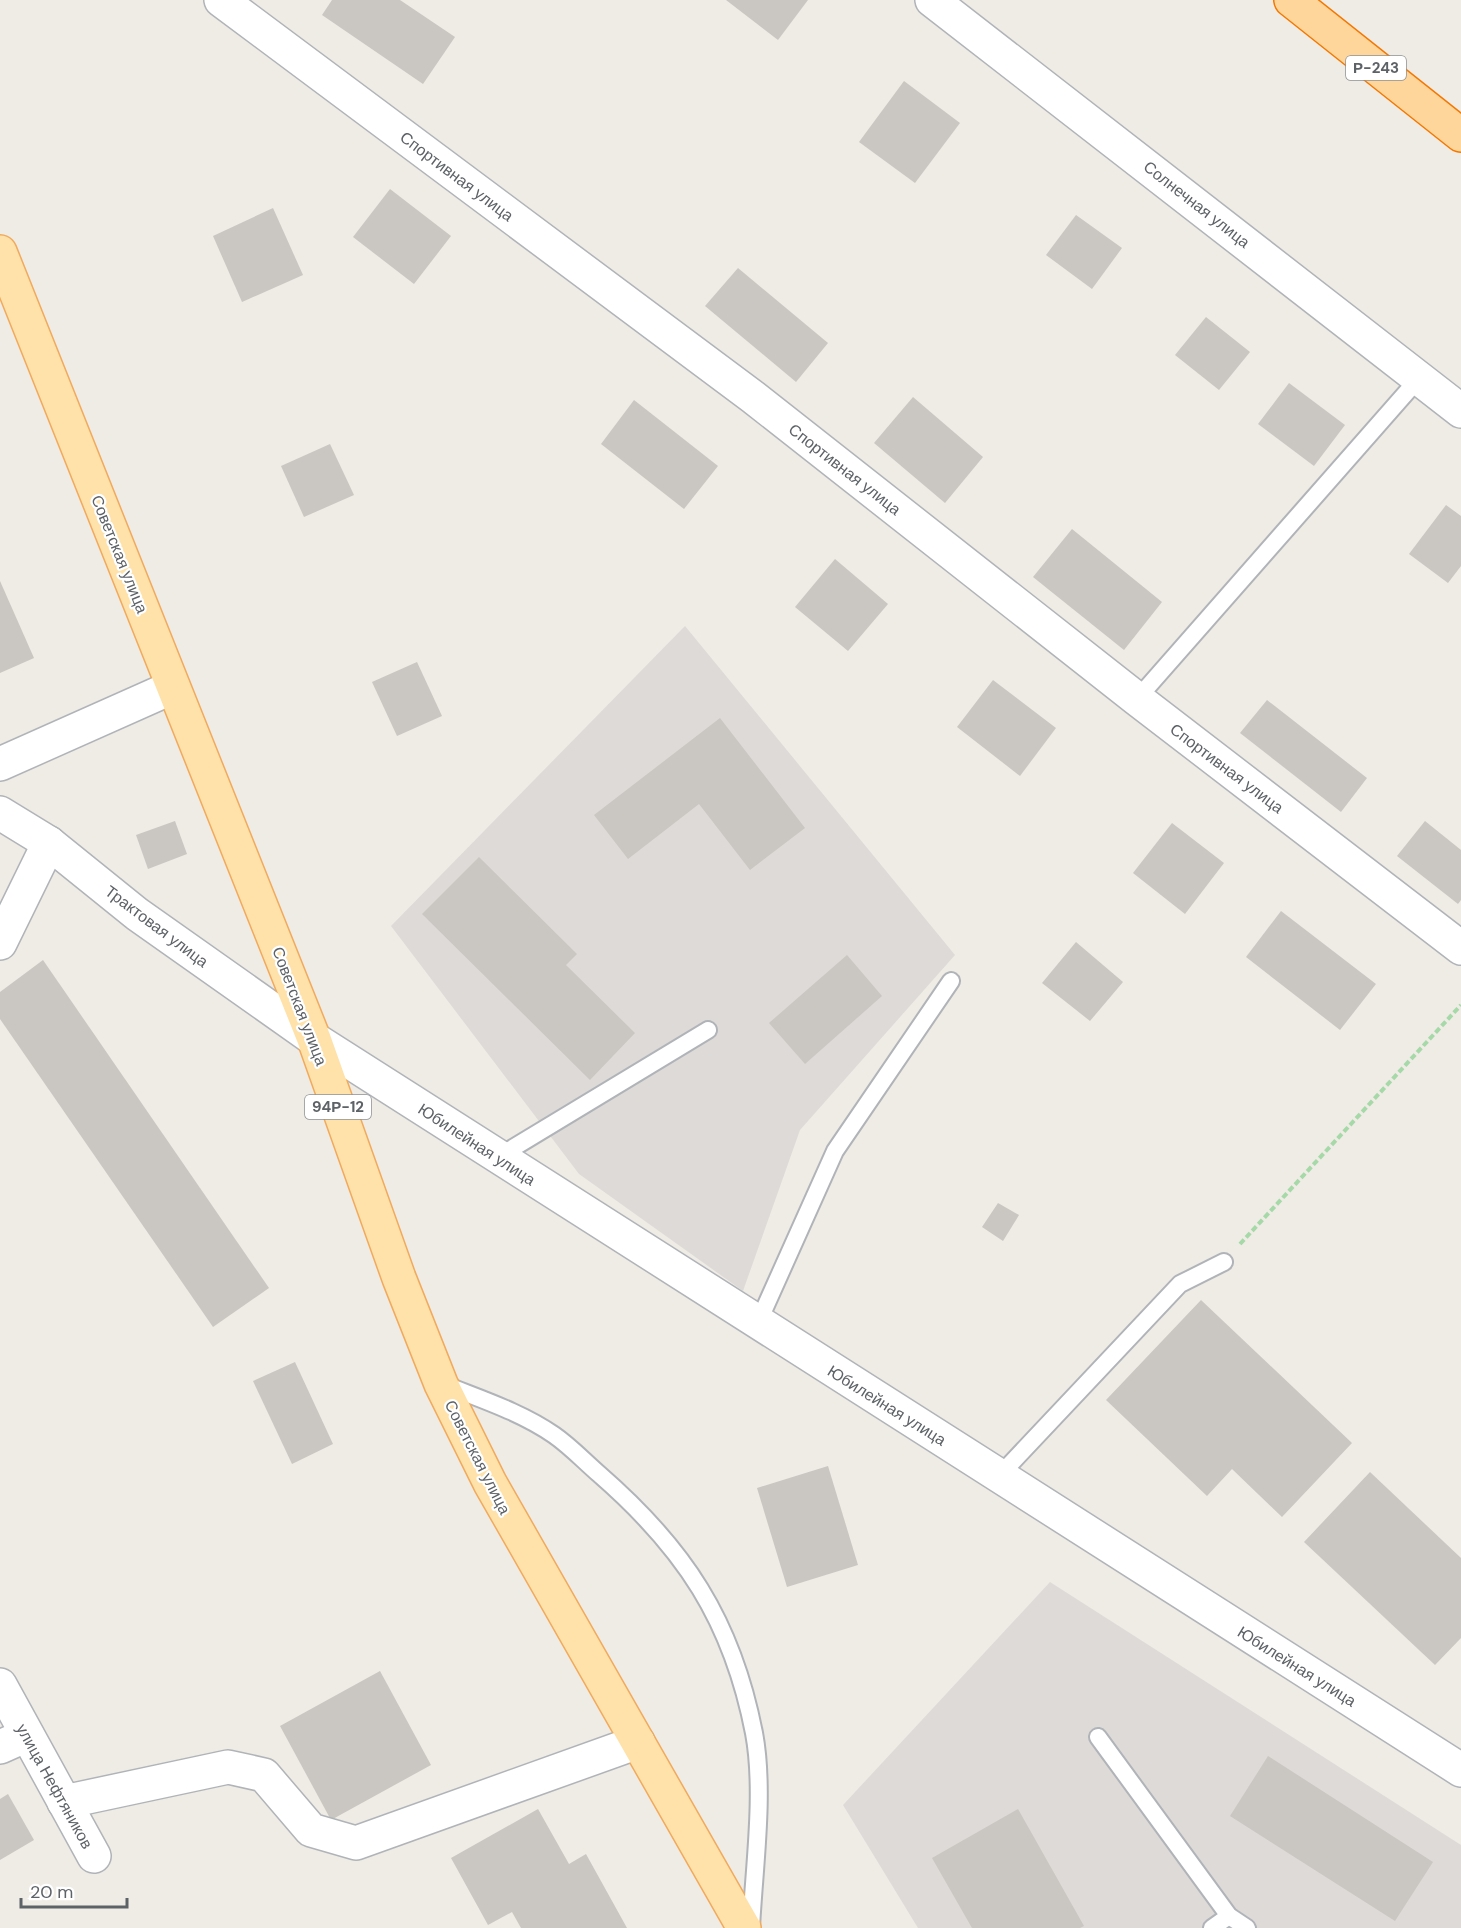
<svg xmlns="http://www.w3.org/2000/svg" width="1461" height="1928" font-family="'DM Sans',sans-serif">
	<rect width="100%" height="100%" fill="#efebe5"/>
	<!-- industrial -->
	<g fill="#dedad7">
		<path d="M685 626 955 955 800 1130 743 1291 579 1174 391 926Z"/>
		<path d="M1050 1582 1461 1845V1928H918L843 1805Z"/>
	</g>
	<!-- building -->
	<g fill="#cac6c2">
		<path d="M332 0H400L455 37 423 84 322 15Z"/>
		<path d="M726 0H808L778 40Z"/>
		<path d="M904 81 960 123 915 183 859 142Z"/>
		<path d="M390 189 451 236 414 284 353 237Z"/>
		<path d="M273 208 303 275 242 302 213 236Z"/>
		<path d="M1076 215 1122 248 1092 289 1046 255Z"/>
		<path d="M738 268 828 343 796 382 705 306Z"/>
		<path d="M1206 317 1250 352 1219 390 1175 355Z"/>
		<path d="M1289 383 1345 425 1314 466 1258 424Z"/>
		<path d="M913 397 983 457 945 503 874 443Z"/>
		<path d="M634 400 718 466 684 509 601 444Z"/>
		<path d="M330 444 354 495 304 517 281 466Z"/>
		<path d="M1446 505 1461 516V566L1448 583 1409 554Z"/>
		<path d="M1072 529 1162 602 1124 650 1033 577Z"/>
		<path d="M835 559 888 604 848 651 795 607Z"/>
		<path d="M0 581 34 658 0 673Z"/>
		<path d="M417 662 442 716 397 736 372 682Z"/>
		<path d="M993 680 1056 728 1020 776 957 727Z"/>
		<path d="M1267 700 1367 778 1341 812 1240 733Z"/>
		<path d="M720 718 805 828 750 870 699 804 628 859 594 815Z"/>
		<path d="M175 821 187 854 148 869 136 835Z"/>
		<path d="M1425 821 1461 850V900L1458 904 1397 856Z"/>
		<path d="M1172 823 1224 863 1185 914 1133 873Z"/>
		<path d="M479 857 577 954 566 965 635 1033 590 1080 422 914Z"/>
		<path d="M1281 911 1376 984 1340 1030 1246 957Z"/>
		<path d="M1076 942 1123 982 1090 1021 1042 983Z"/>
		<path d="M847 955 882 996 805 1064 769 1023Z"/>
		<path d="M43 960 269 1288 213 1327 0 1019V992Z"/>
		<path d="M998 1203 1019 1215 1003 1241 982 1227Z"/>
		<path d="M1201 1300 1352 1443 1282 1517 1232 1469 1207 1496 1106 1400Z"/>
		<path d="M295 1362 333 1444 292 1464 253 1381Z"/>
		<path d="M828 1466 858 1565 787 1587 757 1488Z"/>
		<path d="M1370 1472 1461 1558V1638L1435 1665 1304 1542Z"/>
		<path d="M380 1671 431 1765 331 1820 280 1726Z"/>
		<path d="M1268 1756 1433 1862 1395 1921 1230 1816Z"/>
		<path d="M8 1794 34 1840 0 1860V1799Z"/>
		<path d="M538 1809 569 1864 586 1854 627 1928H521L512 1912 488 1925 451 1858Z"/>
		<path d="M1018 1809 1084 1926 1080 1928H972L932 1858Z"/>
	</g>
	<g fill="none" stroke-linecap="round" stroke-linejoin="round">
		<defs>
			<g id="service">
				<path d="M1137 699 1420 377"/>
				<path d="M498 1157 708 1030"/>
				<path d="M758 1323 835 1151 951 981"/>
				<path d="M443 1384C480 1399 521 1412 554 1435 570 1446 584 1461 599 1474 684 1548 732 1620 754 1733 765 1791 754 1868 751 1928"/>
				<path d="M999 1476 1180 1284 1224 1262"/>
				<path d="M1098 1737 1229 1916 1247 1928"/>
				<path d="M1212 1928 1229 1916"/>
			</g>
			<g id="minor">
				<path d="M221 0 753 397 1137 699 1461 948"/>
				<path d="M932 0 1461 411"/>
				<path d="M0 764 173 687"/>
				<path d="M0 943 49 843"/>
				<path d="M314 1039 1461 1770"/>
				<path d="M0 1685 94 1856"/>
				<path d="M0 1747 27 1735"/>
				<path d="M64 1802 228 1767 264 1775 311 1830 356 1843 638 1742"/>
			</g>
			<path id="tertiary" d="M0 813 49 843 137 914 314 1039"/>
			<path id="primary" d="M0 252 314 1039 399 1278 441 1384 490 1483 744 1928"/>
			<path id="trunk" d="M1291 0 1461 135"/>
		</defs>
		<!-- service casing -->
		<use href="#service" stroke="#b0b4b8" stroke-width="20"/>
		<!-- minor casing -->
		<use href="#minor" stroke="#b0b4b8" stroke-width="36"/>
		<!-- tertiary casing -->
		<use href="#tertiary" stroke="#b0b4b8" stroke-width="36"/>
		<!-- primary casing -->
		<use href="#primary" stroke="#f1aa5c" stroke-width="36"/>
		<!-- trunk casing -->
		<use href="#trunk" stroke="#f47800" stroke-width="36"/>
		<!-- path -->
		<path stroke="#a5d9a8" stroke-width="4" stroke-dasharray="6 3" stroke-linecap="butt" d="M1240 1244 1461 1005"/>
		<!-- service -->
		<use href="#service" stroke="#fff" stroke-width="16"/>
		<!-- minor -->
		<use href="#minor" stroke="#fff" stroke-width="33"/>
		<!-- tertiary -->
		<use href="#tertiary" stroke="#fff" stroke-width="33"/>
		<!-- primary -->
		<use href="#primary" stroke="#ffe1aa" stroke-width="33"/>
		<!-- trunk -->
		<use href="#trunk" stroke="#fed69c" stroke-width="33"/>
	</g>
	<g text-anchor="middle" stroke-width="4.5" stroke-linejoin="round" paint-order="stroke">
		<!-- shield labels -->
		<g fill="#fff" stroke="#8e9194" stroke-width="1.5">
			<rect x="1346" y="56" width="60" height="24" rx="4.5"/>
			<rect x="305" y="1095" width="66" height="24" rx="4.5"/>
		</g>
		<g font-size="15" font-weight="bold" fill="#5d6266">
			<text x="1376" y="73">Р-243</text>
			<text x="338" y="1112">94Р-12</text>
		</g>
		<!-- street labels -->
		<g font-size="16" fill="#5d6266" stroke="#fff">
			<text transform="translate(457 176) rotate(37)" y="6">Спортивная улица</text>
			<text transform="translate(1197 204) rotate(38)" y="6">Солнечная улица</text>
			<text transform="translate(845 469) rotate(38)" y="6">Спортивная улица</text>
			<text transform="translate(120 554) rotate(68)" y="6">Советская улица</text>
			<text transform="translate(1227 768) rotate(37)" y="6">Спортивная улица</text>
			<text transform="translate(157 926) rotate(37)" y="6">Трактовая улица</text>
			<text transform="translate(300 1006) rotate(69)" y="6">Советская улица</text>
			<text transform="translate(477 1144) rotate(33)" y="6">Юбилейная улица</text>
			<text transform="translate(887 1405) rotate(32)" y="6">Юбилейная улица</text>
			<text transform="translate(478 1457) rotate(63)" y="6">Советская улица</text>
			<text transform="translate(1297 1666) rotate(32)" y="6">Юбилейная улица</text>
			<text transform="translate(55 1786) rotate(61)" y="6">улица Нефтяников</text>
		</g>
	</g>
	<!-- scale -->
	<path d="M21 1898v9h106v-9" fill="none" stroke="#5d6266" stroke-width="3"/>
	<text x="30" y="1898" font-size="18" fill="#5d6266" stroke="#ffffff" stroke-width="4.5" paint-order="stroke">20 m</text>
</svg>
